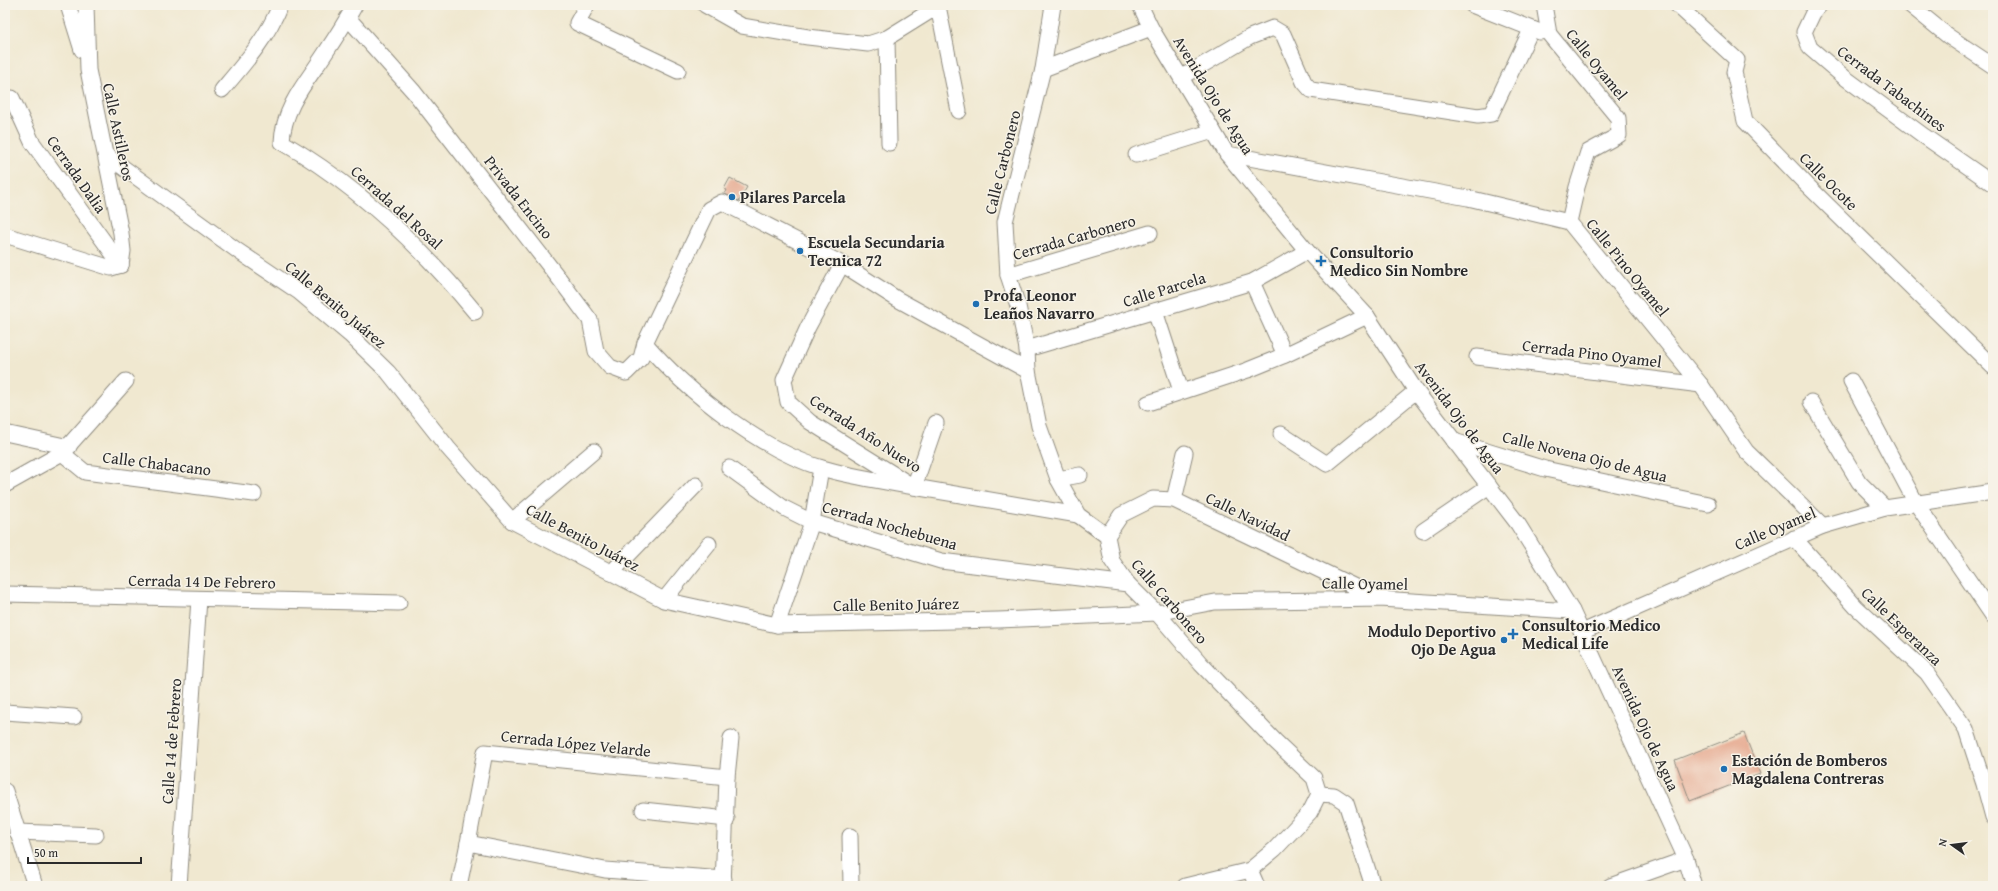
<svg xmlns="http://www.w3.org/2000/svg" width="1998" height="891" font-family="'Gentium Book Plus',serif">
	<rect width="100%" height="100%" fill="#f7f3e8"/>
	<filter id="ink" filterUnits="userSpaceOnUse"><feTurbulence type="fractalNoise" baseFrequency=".025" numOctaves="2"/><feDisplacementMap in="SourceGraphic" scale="8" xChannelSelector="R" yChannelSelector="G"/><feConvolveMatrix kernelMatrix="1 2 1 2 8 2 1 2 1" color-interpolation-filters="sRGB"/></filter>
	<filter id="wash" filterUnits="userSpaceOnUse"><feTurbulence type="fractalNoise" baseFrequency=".012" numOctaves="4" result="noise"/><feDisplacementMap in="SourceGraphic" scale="16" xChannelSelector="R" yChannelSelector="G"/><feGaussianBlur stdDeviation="0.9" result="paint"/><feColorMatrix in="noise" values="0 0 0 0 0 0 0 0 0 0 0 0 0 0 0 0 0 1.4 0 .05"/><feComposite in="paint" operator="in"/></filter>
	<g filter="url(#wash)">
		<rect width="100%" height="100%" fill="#f0e8d0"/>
		<g id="blocks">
			<!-- building -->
			<g fill="#e39b7f">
				<path d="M730 178 747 187 739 201 725 194 727 190 724 189Z"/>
				<path d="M1744 733 1760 774 1690 801 1675 760Z"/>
			</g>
		</g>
	</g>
	<g filter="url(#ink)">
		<use href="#blocks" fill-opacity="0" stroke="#8e8a7e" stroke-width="1"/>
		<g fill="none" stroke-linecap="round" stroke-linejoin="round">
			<defs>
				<g id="minor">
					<path d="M68 5 82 50"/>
					<path d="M86 5 88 70 121 233 123 251 121 265"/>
					<path d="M355 5C346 21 336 37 326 52 308 80 283 107 282 142 358 186 420 245 475 312"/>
					<path d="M587 5 577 23 678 71"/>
					<path d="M705 5 742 26 808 37 868 44 887 38 940 5"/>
					<path d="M1053 5 1043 69 1005 222 1008 275 1018 306 1027 349 1028 371 1039 426 1058 479 1078 515 1107 536 1112 561 1128 584 1157 613 1201 664 1275 741 1314 778 1319 794 1310 812 1275 849 1250 870 1185 886"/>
					<path d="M1140 5 1151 28 1227 154 1307 251 1367 316 1416 391 1518 524 1572 611 1686 859 1694 886"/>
					<path d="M1472 5 1540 32"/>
					<path d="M1544 5 1549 34 1618 118 1619 135 1588 152 1577 187 1569 222"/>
					<path d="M1677 5 1737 60 1734 72 1745 121 1807 185 1993 367"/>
					<path d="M1820 5 1813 13 1804 32 1810 48 1844 77 1924 136 1993 184"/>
					<path d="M1910 5 1948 36 1993 66"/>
					<path d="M938 6 959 111"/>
					<path d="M348 18 414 92 561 281 590 320 596 351 610 367 626 373 641 358 645 343 709 209 722 202 842 264 897 299 1028 371"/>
					<path d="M887 38 889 143"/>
					<path d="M1043 69 1151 28"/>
					<path d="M1182 77 1250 37 1273 28 1283 34 1304 82 1311 90 1478 116 1491 114 1531 30"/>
					<path d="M222 90C244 64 268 37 280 5"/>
					<path d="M12 98 32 142 121 265"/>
					<path d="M1227 154 1468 198 1569 222 1701 385 1746 451 1823 526"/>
					<path d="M106 155 238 251 299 292 350 335 388 372 448 448 512 521 664 600 777 625 998 620 1157 613 1215 602 1380 599 1572 611"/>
					<path d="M1136 155 1213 131"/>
					<path d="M5 235 111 268 121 265"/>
					<path d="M842 264 808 327 784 380 788 402 810 422 914 487 1078 515"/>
					<path d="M1008 275 1150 233"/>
					<path d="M1252 282 1285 355"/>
					<path d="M1155 311 1181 391"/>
					<path d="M645 343C686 391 761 450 822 468 852 477 883 481 914 487L936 423"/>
					<path d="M1027 349 1252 282 1307 251"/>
					<path d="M1477 357 1701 385"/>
					<path d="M1851 381 1916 503 1993 616"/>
					<path d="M1811 402 1859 482 1885 508"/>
					<path d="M1148 403 1248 370 1285 355 1367 316"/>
					<path d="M5 433 69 447"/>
					<path d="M1281 434 1327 464 1416 391"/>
					<path d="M1454 441 1545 469 1708 504"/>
					<path d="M62 453 85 472 254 494"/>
					<path d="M729 468 784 508 812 522 941 561 1128 584"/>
					<path d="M1058 479 1080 475"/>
					<path d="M5 485 62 453 126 381"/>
					<path d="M1174 500 1185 453"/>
					<path d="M512 521 594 451"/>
					<path d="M1423 531 1489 486"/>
					<path d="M1107 536 1121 515 1153 499 1174 500 1376 597"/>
					<path d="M1794 538 1856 607 1927 673 1966 729 1984 784 1993 817"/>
					<path d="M611 573 696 485"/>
					<path d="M5 594 399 603"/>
					<path d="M664 600 709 544"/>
					<path d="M777 625 812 522 821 468"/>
					<path d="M1582 632 1823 526 1885 508 1993 492"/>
					<path d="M5 712 74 717"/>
					<path d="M5 791 35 886"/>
					<path d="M1319 794 1334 795 1346 803 1373 886"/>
					<path d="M643 810 727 819"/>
					<path d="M17 832 96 835"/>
					<path d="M850 836 851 886"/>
					<path d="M468 843 605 870 724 879"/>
					<path d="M1250 870 1257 886"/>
					<path d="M179 886 199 599"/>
					<path d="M459 886 468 843 485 752 727 777"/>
					<path d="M723 886 727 777 731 738"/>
					<path d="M1610 886 1686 859"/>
				</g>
			</defs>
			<!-- minor casing -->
			<use href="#minor" stroke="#8e8a7e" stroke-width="17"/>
			<!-- minor -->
			<use href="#minor" stroke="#fff" stroke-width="15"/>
		</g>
	</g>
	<!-- markers -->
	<g fill="#1f6fb2" stroke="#f7f3e8" stroke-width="1.5">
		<circle cx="732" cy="197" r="4"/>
		<circle cx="800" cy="251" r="4"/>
		<path d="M1319 255h4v4h4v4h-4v4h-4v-4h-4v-4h4z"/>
		<circle cx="976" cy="304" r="4"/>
		<path d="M1511 628h4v4h4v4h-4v4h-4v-4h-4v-4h4z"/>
		<circle cx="1504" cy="640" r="4"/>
		<circle cx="1724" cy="769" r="4"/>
	</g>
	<g text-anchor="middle" stroke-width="3" stroke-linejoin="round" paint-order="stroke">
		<!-- street labels -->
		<g font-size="16" fill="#2b2b2b" stroke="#f7f3e8">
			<text transform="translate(1597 64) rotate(51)" y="6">Calle Oyamel</text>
			<text transform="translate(1892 88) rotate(37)" y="6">Cerrada Tabachines</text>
			<text transform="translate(1214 95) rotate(58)" y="6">Avenida Ojo de Agua</text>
			<text transform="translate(119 132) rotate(78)" y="6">Calle Astilleros</text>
			<text transform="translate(1002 162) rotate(-76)" y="6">Calle Carbonero</text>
			<text transform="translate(77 174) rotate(55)" y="6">Cerrada Dalia</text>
			<text transform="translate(1829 181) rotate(45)" y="6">Calle Ocote</text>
			<text transform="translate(519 197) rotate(52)" y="6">Privada Encino</text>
			<text transform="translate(397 207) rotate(42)" y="6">Cerrada del Rosal</text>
			<text transform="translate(1074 237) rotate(-16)" y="6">Cerrada Carbonero</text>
			<text transform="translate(1628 267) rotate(51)" y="6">Calle Pino Oyamel</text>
			<text transform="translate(1164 289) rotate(-17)" y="6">Calle Parcela</text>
			<text transform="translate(336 304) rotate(40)" y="6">Calle Benito Juárez</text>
			<text transform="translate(1592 353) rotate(7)" y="6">Cerrada Pino Oyamel</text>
			<text transform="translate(1460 417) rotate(53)" y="6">Avenida Ojo de Agua</text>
			<text transform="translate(866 433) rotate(33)" y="6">Cerrada Año Nuevo</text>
			<text transform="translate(1585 456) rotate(14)" y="6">Calle Novena Ojo de Agua</text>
			<text transform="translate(157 463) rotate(7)" y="6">Calle Chabacano</text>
			<text transform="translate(1248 516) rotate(26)" y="6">Calle Navidad</text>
			<text transform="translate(890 525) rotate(16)" y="6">Cerrada Nochebuena</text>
			<text transform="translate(1775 528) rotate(-23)" y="6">Calle Oyamel</text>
			<text transform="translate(583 537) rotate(28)" y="6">Calle Benito Juárez</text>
			<text transform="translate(202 581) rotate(1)" y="6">Cerrada 14 De Febrero</text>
			<text transform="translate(1365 583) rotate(1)" y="6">Calle Oyamel</text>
			<text transform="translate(1170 601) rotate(49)" y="6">Calle Carbonero</text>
			<text transform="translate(896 604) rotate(-1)" y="6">Calle Benito Juárez</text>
			<text transform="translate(1902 626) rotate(44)" y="6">Calle Esperanza</text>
			<text transform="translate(1646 728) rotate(65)" y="6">Avenida Ojo de Agua</text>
			<text transform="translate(171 741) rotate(-86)" y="6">Calle 14 de Febrero</text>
			<text transform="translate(576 743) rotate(6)" y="6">Cerrada López Velarde</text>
		</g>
		<!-- poi labels -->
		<g font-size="16" font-weight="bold" fill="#2b2b2b" stroke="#f7f3e8" text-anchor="start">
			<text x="740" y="203">Pilares Parcela</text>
			<text x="808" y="248">Escuela Secundaria<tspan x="808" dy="18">Tecnica 72</tspan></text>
			<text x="1330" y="258">Consultorio<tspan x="1330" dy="18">Medico Sin Nombre</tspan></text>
			<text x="984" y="301">Profa Leonor<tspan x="984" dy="18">Leaños Navarro</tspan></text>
			<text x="1522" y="631">Consultorio Medico<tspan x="1522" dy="18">Medical Life</tspan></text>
			<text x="1496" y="637" text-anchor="end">Modulo Deportivo<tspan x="1496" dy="18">Ojo De Agua</tspan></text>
			<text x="1732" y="766">Estación de Bomberos<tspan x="1732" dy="18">Magdalena Contreras</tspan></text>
		</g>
	</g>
	<!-- margin -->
	<rect width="1998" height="891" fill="none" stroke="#f7f3e8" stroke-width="20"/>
	<!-- north arrow -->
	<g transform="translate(1952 845) rotate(284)" stroke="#f7f3e8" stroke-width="3" paint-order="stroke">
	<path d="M0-3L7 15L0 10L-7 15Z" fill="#2b2b2b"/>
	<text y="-6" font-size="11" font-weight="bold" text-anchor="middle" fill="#2b2b2b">N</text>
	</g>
	<!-- scale -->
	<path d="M28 857v6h113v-6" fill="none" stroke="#2b2b2b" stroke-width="2"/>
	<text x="34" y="857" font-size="12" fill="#2b2b2b" stroke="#f7f3e8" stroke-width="3" paint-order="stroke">50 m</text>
</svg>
